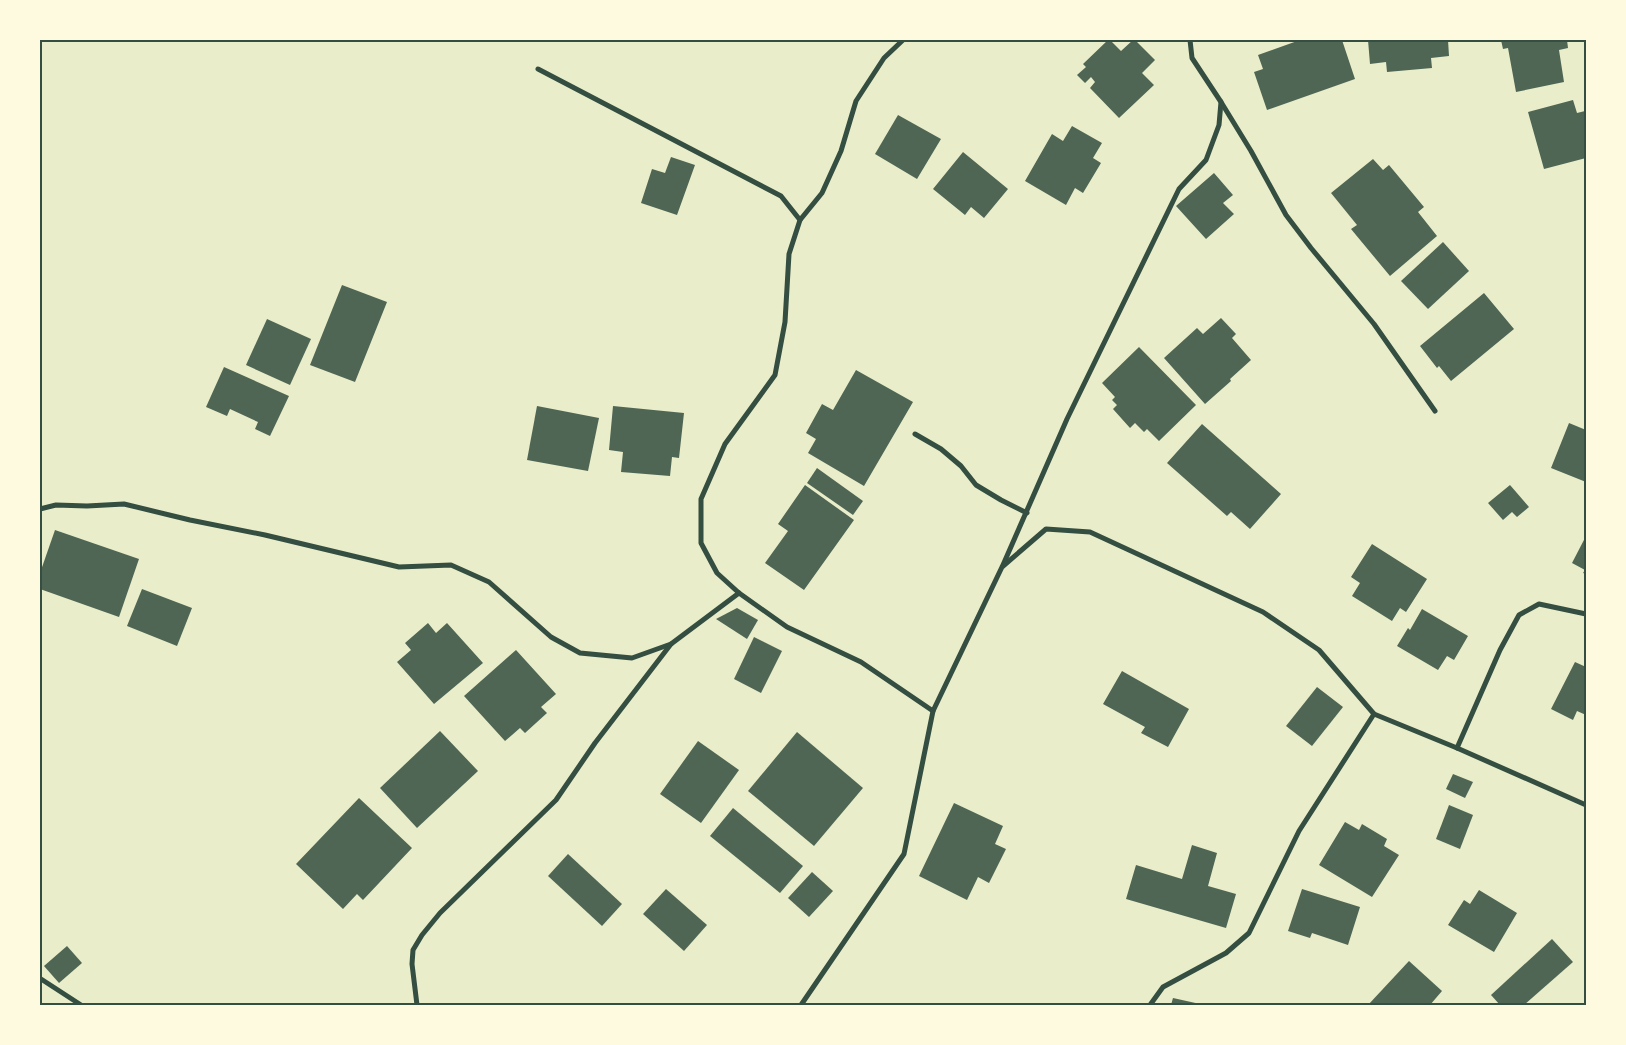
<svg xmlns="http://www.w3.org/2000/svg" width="1626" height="1045" font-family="Arial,sans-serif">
	<rect width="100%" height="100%" fill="#e9edc9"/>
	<!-- building -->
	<g fill="#4f6655">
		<path d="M1108 40H1110L1121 51 1133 40H1135L1155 60 1142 73 1154 85 1119 118 1090 88 1095 82 1091 77 1085 83 1077 75 1086 67 1083 64Z"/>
		<path d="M1300 40H1342L1355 79 1267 110 1254 72 1263 69 1258 55Z"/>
		<path d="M1368 40H1448L1449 56 1431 58 1432 68 1387 72 1386 62 1370 64Z"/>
		<path d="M1501 40H1567L1568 48 1559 50 1564 82 1516 92 1508 48 1503 49Z"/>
		<path d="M1573 100 1577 113 1585 111 1586 115V158L1544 169 1528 112Z"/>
		<path d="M898 115 941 139 917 179 875 154Z"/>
		<path d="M1072 126 1102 143 1093 158 1101 163 1083 193 1075 188 1066 205 1025 181 1052 134 1063 141Z"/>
		<path d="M963 152 1008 189 984 218 971 207 965 215 933 189Z"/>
		<path d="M671 157 695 165 677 215 641 203 652 169 665 173Z"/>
		<path d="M1373 159 1383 170 1389 165 1424 207 1418 212 1437 236 1390 276 1351 229 1357 225 1331 193Z"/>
		<path d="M1214 173 1233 195 1223 203 1234 214 1206 239 1176 206Z"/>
		<path d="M1443 242 1469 271 1428 309 1401 281Z"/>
		<path d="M342 285 387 302 355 382 310 365Z"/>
		<path d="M1484 293 1514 329 1451 381 1439 366 1437 368 1420 346Z"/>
		<path d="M1221 318 1236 334 1232 338 1251 360 1230 379 1231 381 1205 404 1164 358 1197 328 1203 334Z"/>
		<path d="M267 319 311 339 290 385 246 365Z"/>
		<path d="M1139 347 1196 405 1159 441 1147 429 1144 432 1135 423 1130 428 1113 409 1117 405 1112 400 1115 397 1102 383Z"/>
		<path d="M224 367 289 396 270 436 255 429 258 422 230 409 227 416 206 407Z"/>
		<path d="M856 370 913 402 864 486 808 453 816 439 806 433 822 404 833 410Z"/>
		<path d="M537 406 599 418 588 471 527 460Z"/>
		<path d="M613 406 684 413 679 458 672 457 670 476 621 472 623 452 609 450Z"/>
		<path d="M1569 423 1586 430V482L1551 468Z"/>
		<path d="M1202 424 1281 494 1250 529 1231 512 1227 516 1167 463Z"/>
		<path d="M817 468 863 501 853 515 807 483Z"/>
		<path d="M805 485 854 520 804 590 765 563 788 531 778 524Z"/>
		<path d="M1510 485 1529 507 1517 517 1512 512 1503 520 1488 503Z"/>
		<path d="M55 530 139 559 119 617 40 589V573Z"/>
		<path d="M1586 536V574L1583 573 1585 570 1572 563Z"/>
		<path d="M1372 544 1427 579 1406 612 1400 608 1392 621 1352 596 1360 583 1351 577Z"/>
		<path d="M142 589 192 608 177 646 127 626Z"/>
		<path d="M737 608 758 620 747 639 716 619Z"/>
		<path d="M1422 609 1468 636 1454 660 1447 656 1438 670 1397 646 1408 628 1410 630Z"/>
		<path d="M428 623 436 633 447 623 483 663 434 704 397 662 411 650 405 643Z"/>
		<path d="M754 637 782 651 761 693 734 679Z"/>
		<path d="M516 650 556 694 541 707 547 713 525 733 520 728 505 741 464 696Z"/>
		<path d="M1575 662 1586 667V715L1577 711 1573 720 1551 709Z"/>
		<path d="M1122 671 1189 709 1168 747 1141 733 1145 727 1103 704Z"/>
		<path d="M1317 687 1343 707 1312 746 1286 726Z"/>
		<path d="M440 731 478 771 417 828 380 788Z"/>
		<path d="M797 732 863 788 814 846 748 791Z"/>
		<path d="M698 741 739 770 701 823 660 794Z"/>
		<path d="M1453 774 1473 782 1465 798 1446 789Z"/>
		<path d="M359 798 412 848 363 900 357 894 343 909 296 864Z"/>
		<path d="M954 803 1003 826 995 844 1006 849 989 883 978 877 967 900 919 876Z"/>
		<path d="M1449 805 1473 815 1460 849 1436 839Z"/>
		<path d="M733 808 803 866 780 893 710 836Z"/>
		<path d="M1345 822 1359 830 1362 824 1387 839 1384 846 1399 855 1372 897 1319 865Z"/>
		<path d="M1192 845 1217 853 1208 886 1236 894 1226 928 1126 899 1136 865 1182 879Z"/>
		<path d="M568 854 622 904 602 926 548 876Z"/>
		<path d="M812 872 833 891 809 917 788 898Z"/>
		<path d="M666 889 707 925 684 951 643 914Z"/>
		<path d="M1302 889 1360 907 1348 945 1312 933 1310 938 1288 931Z"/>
		<path d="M1479 890 1517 913 1494 952 1448 925 1464 900 1470 904Z"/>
		<path d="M1552 939 1573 962 1524 1005H1500L1491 995Z"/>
		<path d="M67 946 82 963 59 983 44 966Z"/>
		<path d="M1409 961 1442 991 1430 1005H1368Z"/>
		<path d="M1173 998 1200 1004V1005H1171Z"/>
	</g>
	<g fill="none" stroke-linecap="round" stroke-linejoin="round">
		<!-- minor -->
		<g stroke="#344e41" stroke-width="5">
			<path d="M903 40 884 58 856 101 841 151 822 193 800 220 789 254 785 322 775 375 725 444 701 499V543L717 573 739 593 787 627 861 662 933 711"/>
			<path d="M538 69 781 196 800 220"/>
			<path d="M1221 102 1251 151 1286 215 1311 248 1374 324 1435 411"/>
			<path d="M915 434 941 449 961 466 976 485 1001 500 1027 513"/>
			<path d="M40 509 56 505 87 506 124 504 190 520 265 535 399 567 451 565 489 582 551 637 580 653 632 658 671 644"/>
			<path d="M1003 565 1067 419 1179 189 1206 160 1219 125 1221 102 1192 58 1190 40"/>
			<path d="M1457 748 1500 650 1519 615 1539 604 1586 614"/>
			<path d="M41 979 81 1005"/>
			<path d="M417 1005 412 964 413 950 422 935 440 913 556 800 595 743 671 644 739 593"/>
			<path d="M801 1005 904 854 933 711 1002 567 1046 529 1090 532 1263 612 1319 650 1374 714 1457 748 1586 805"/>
			<path d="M1150 1005 1163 987 1226 953 1249 933 1299 831 1374 714"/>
		</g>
	</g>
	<!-- border -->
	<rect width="1626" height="1045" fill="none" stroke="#fefae0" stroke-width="82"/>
	<rect x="41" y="41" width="1544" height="963" fill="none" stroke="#344e41" stroke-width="2"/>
</svg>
